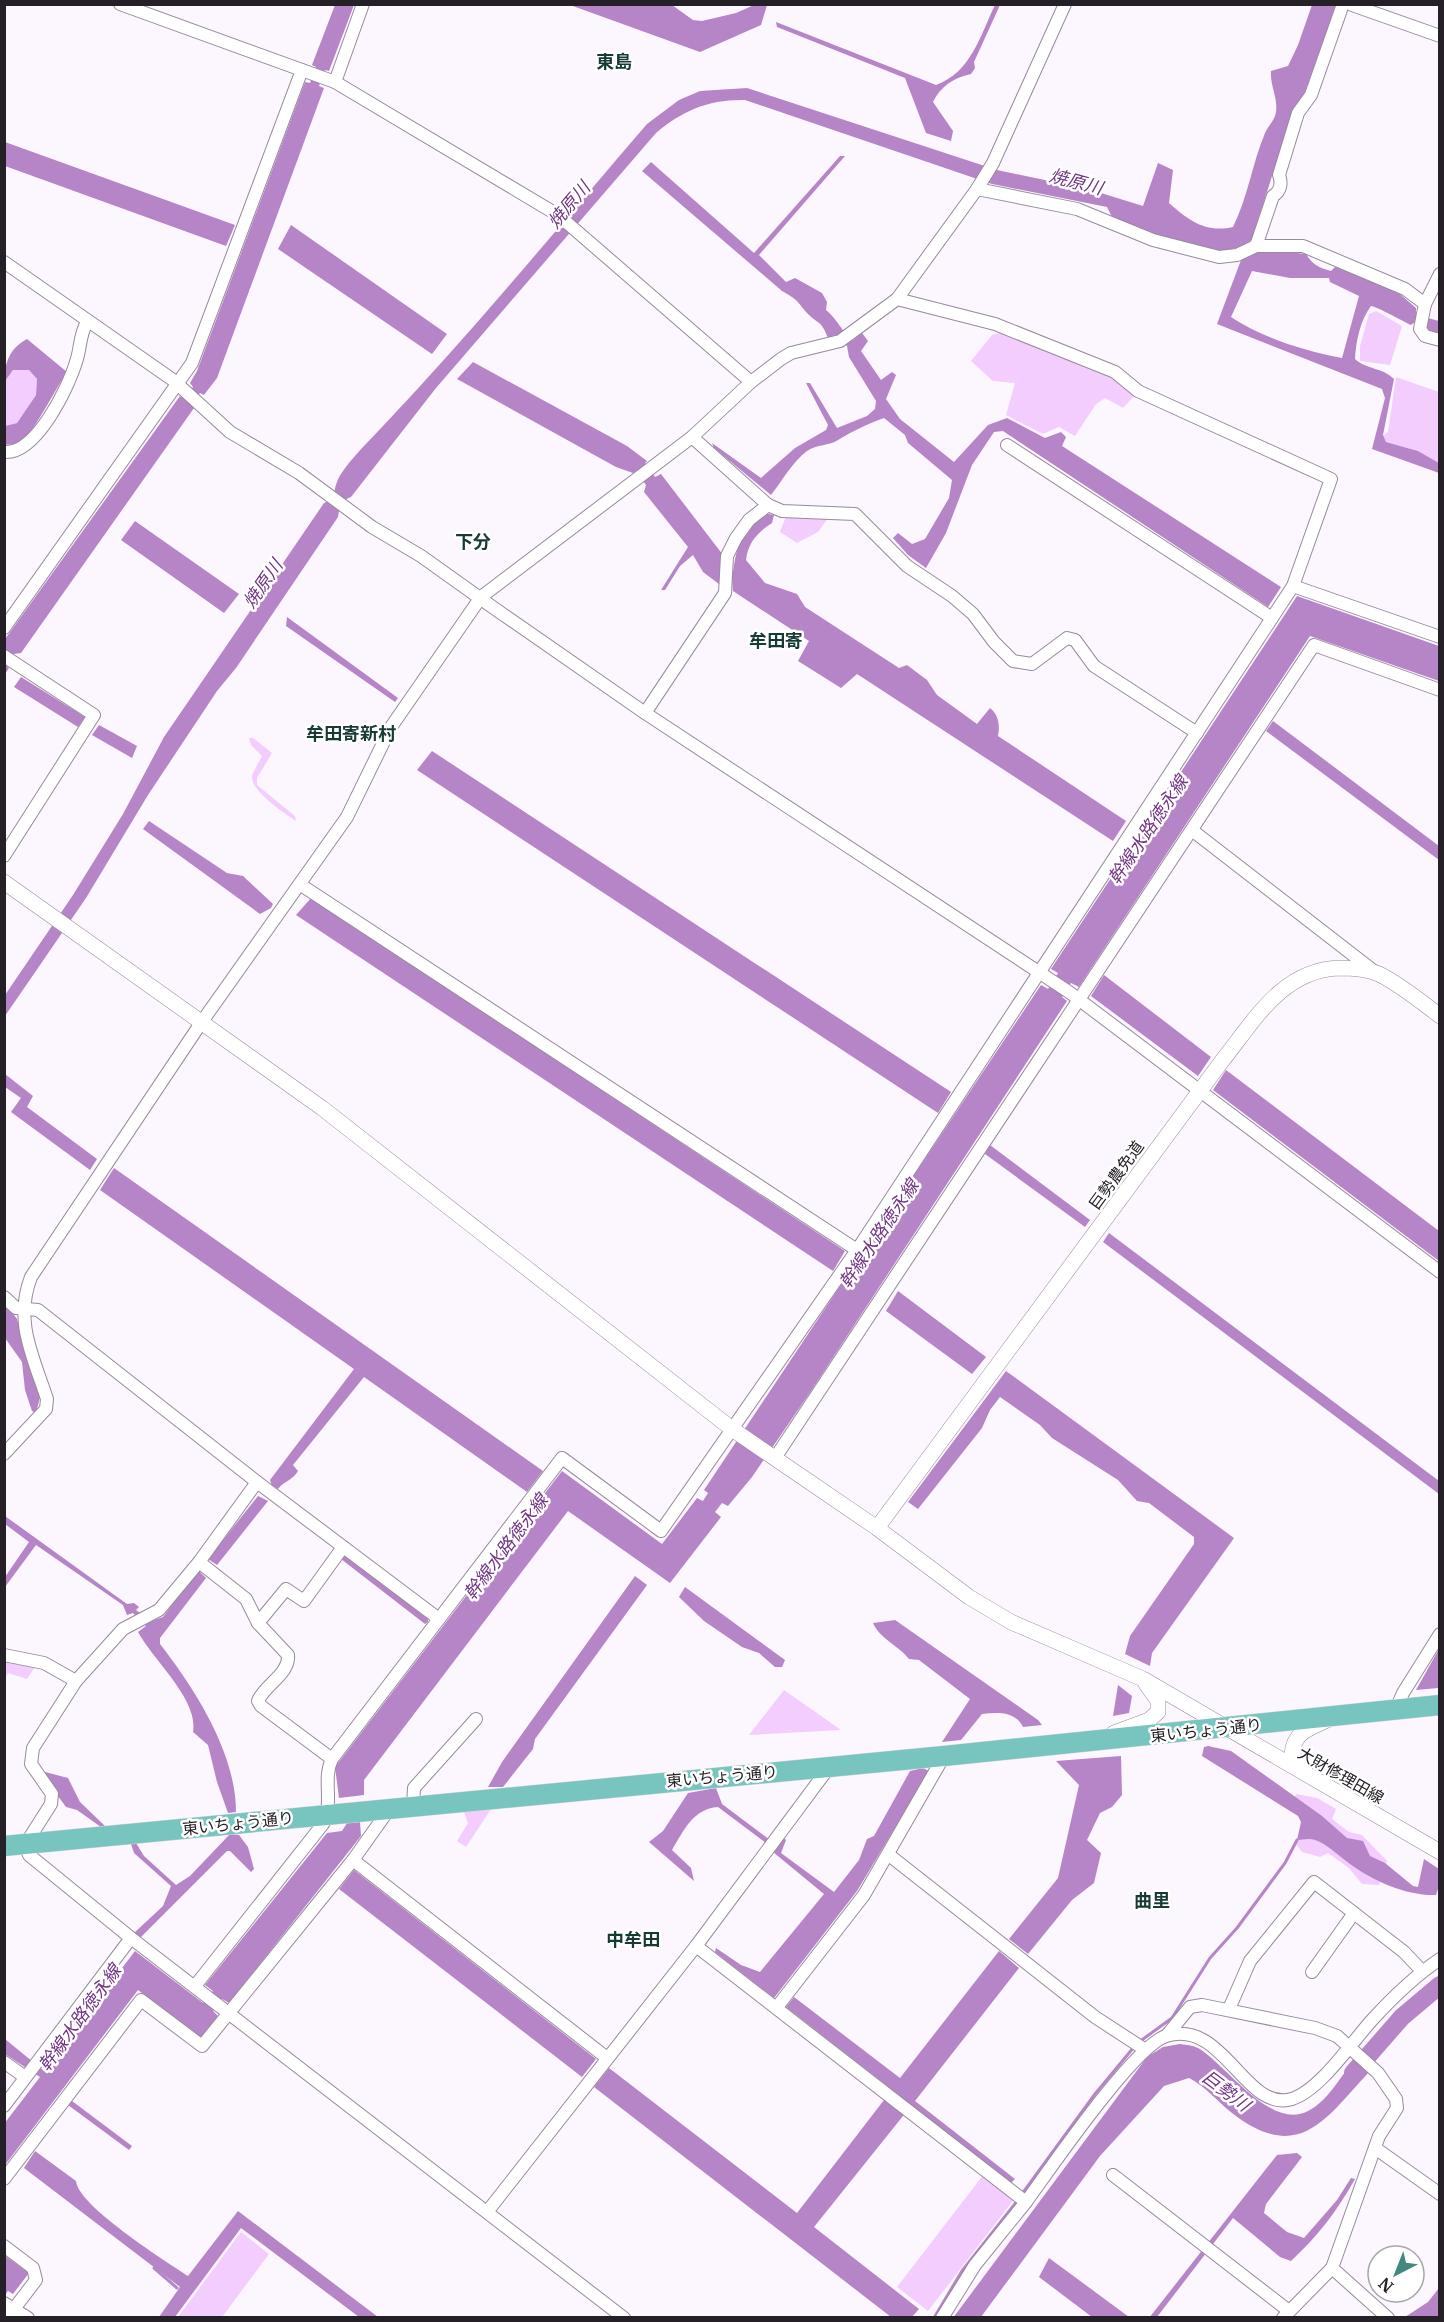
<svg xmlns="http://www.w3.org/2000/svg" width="1444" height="2322" font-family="Merriweather,'Noto Sans JP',serif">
	<rect width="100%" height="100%" fill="#fcf6fe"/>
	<!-- green -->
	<g fill="#f2cdfe">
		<path d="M1376 311 1402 326 1390 365 1360 361V346L1369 314Z"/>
		<path d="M1005 332 1114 375 1135 395 1123 408 1105 398 1096 404 1075 436 1059 427 1043 434 1006 415 1015 383 993 381 971 361 992 335Z"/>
		<path d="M13 370H29L37 379 36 395 17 423 5 426 4 381Z"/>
		<path d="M1396 377 1439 392V463L1418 451 1386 442 1383 436 1388 432Z"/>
		<path d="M787 514 828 518 818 532 797 543 780 532Z"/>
		<path d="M249 738H253L272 753 257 778V785L295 816 296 821C283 812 250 791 252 775L262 756 251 745Z"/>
		<path d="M5 1658 37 1664 27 1679 8 1673 5 1678Z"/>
		<path d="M784 1690 841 1730 749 1735Z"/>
		<path d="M1296 1794 1317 1798 1336 1809 1332 1819 1349 1832 1362 1835 1387 1861 1379 1885 1362 1884 1349 1868 1328 1853 1320 1857 1302 1852 1295 1843 1305 1829 1304 1815 1290 1805Z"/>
		<path d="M493 1806 466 1847 457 1841 468 1823 462 1807Z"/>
		<path d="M984 2174 1015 2198 928 2311 897 2287Z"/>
		<path d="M241 2232 269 2254 222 2317H178Z"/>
	</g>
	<!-- water -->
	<g fill="#b685c7" fill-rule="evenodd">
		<path d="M335 5H354L329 71 325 70 319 86 324 88 217 378 204 395 200 393 191 405 194 408 21 653 14 654 6 665 9 668 5 674V639L180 396 184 399 193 387 190 383 197 371 305 82 310 83 316 67 312 65Z"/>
		<path d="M570 5H672L693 20 702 21 736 13 754 5H767L761 25 700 52Z"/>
		<path d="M995 5H1000L974 62 975 68 971 74C953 78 941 86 933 102L953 131 951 141 926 133 905 78 777 27 776 22 936 85C971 72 980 36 995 5Z"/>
		<path d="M1312 5H1336L1304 95 1293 110 1252 239 1244 247 1306 254C1312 264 1319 268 1331 271L1335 267 1394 289 1416 308V315L1439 321V334L1429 331 1415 322 1411 325C1402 321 1376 306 1371 306 1360 321 1356 341 1355 359 1367 370 1382 367 1394 379L1383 435 1386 442 1418 451 1439 463V473L1372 449 1385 398 1382 389 1217 324 1241 260 1235 248 1224 252 1164 238 1120 223 1113 219 1107 207 992 184 745 100C710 99 683 110 656 133L436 388 351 497C342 500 339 508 338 517L236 668 217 691 148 795 86 898 5 1016V995L73 895 123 814 164 737 324 503C336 499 333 492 337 482 342 467 371 439 383 426 475 329 560 225 647 124L679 100 700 91 747 88 997 170 1088 189 1143 206 1158 163 1173 170 1169 203C1189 221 1206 233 1233 227 1248 197 1252 164 1265 133 1268 126 1275 120 1276 112 1278 97 1270 86 1271 71L1288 66 1298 45ZM1252 271 1290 278H1329L1330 282 1359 296 1342 358C1304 351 1263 338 1231 317Z"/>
		<path d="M4 142H5L235 225 226 246 5 166Z"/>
		<path d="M840 156H845L759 255 786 282 795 278 822 293 827 302 826 310C837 319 842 331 852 341L862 333 868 341 861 351 881 380 892 372 896 375 886 399 900 419 954 462 988 425 1007 418 1045 438 1061 432 1066 437 1062 446 1281 587 1268 607 1003 431 994 432 972 465 946 533 926 568 908 555 893 538 898 533 912 544 925 539 949 498 952 480 908 443 905 435 884 418C867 424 853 431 838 440 829 446 817 444 807 451 793 461 782 481 771 495L714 448 712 443 761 478 795 448 826 430 828 425 806 383H810L837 428 867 416 875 409 876 401 849 357 847 346 838 336 828 338C821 320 819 325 807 313 796 300 798 300 782 291L642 171 651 162 754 253Z"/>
		<path d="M291 225 447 334 432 354 278 249Z"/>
		<path d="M27 339 67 372C57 386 31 438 19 444 15 445 8 444 5 445V426L17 423 36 395 37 379 29 370H13L5 381C4 363 10 348 27 339Z"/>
		<path d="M473 362 627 446 647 461 645 463 655 477 661 474 723 555 721 571 733 572C737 543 742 533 764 513L774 515 772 523C758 532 748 542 746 560L765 583 797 594 805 607 899 668 907 665 927 680 937 695 977 724 990 708C999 715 1000 726 998 736L1126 821 1113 841 857 674 841 688 798 661 809 641 733 591 732 578 722 576 719 584 703 572 693 555 680 566 665 590H661L688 547 644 492 646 485 636 471 633 473 616 467 457 379Z"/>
		<path d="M135 521 239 594 224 613 121 540Z"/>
		<path d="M1297 596 1439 646V681L1310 636 1086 976 1079 987 1071 983 1062 997 1067 1001 811 1391 752 1477 728 1506 722 1503 715 1512 721 1517 670 1583 568 1511 364 1780V1795L339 1798 335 1767 562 1471 662 1544 697 1498 703 1501 708 1493 704 1490 1041 985 1048 989 1058 973 1051 969Z"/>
		<path d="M287 617 398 698 395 702 286 626Z"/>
		<path d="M21 677 85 717 78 727 14 687Z"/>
		<path d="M1273 721 1439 846V860L1266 731Z"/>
		<path d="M99 725 137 746 132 758 92 735Z"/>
		<path d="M432 751 951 1092 938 1113 417 770Z"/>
		<path d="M149 821 227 873 243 876 273 904 271 908 260 914 143 829Z"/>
		<path d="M311 898 845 1251 833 1271 296 915Z"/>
		<path d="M1104 975 1211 1057 1198 1076 1091 996Z"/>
		<path d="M1226 1070 1439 1231V1261L1213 1090Z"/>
		<path d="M5 1074 33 1096 27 1107 97 1159 90 1170 11 1112 21 1098 5 1087Z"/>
		<path d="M990 1145 1090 1220 1085 1227 985 1154Z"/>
		<path d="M114 1168 543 1471 527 1492 364 1377 293 1465 298 1471C293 1480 284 1481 278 1489L272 1486 270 1480 354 1369 100 1190Z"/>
		<path d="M1109 1233 1439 1481V1494L1103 1242Z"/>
		<path d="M898 1291 986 1357 972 1374 886 1311Z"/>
		<path d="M5 1303 17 1319 40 1397 36 1413 32 1411 25 1390 22 1362 5 1338Z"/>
		<path d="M1006 1371 1234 1538 1152 1653 1150 1666 1125 1654 1130 1636 1194 1544V1537L1149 1503 1137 1501 1118 1480 1052 1438 1040 1425 1000 1397 990 1410 982 1428 918 1509 908 1502Z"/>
		<path d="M258 1496 268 1501 217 1565 208 1559Z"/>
		<path d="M5 1516 127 1604 134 1603 139 1607 136 1610 151 1621 163 1617 198 1570 206 1578 160 1638V1644C195 1689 236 1753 236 1812L228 1813 217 1782 208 1745 193 1732C199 1700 153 1660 138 1632L146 1626 133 1613 127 1615 123 1605 36 1545 5 1587V1577L29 1542 5 1524Z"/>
		<path d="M346 1556 428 1619V1622L425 1624 341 1559Z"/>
		<path d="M635 1576 647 1585 535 1739 533 1749 503 1787H488L502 1762Z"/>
		<path d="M685 1587 785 1660 782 1667H775L759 1653 742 1647 704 1621 679 1597Z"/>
		<path d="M895 1620 1038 1720 1042 1725 1023 1727C1015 1711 998 1712 982 1714L961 1740 942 1742 970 1699 919 1660 909 1659C898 1645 880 1639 873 1623Z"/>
		<path d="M1439 1649 1438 1688 1416 1690Z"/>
		<path d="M1118 1685 1132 1696 1129 1713 1113 1716Z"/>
		<path d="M1208 1746 1231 1751 1322 1816 1347 1838 1363 1841 1370 1856 1385 1863 1413 1886 1418 1887 1424 1859 1439 1869V1886L1436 1895C1407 1896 1373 1881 1350 1864 1339 1856 1327 1844 1315 1840 1307 1838 1304 1840 1297 1840L1301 1822 1298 1816 1202 1756 1204 1747Z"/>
		<path d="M1121 1756 1122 1795 1112 1807 1100 1813 1087 1840 1101 1853 1094 1883 1072 1900 1028 1954 1009 1939 1058 1878 1079 1785 1056 1761Z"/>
		<path d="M923 1768 929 1771 857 1891 774 1998 715 1952 716 1948 741 1965 760 1972 824 1894 773 1852 783 1837 786 1840 781 1853 834 1892 859 1860 867 1839 874 1836 910 1771Z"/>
		<path d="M45 1772 68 1778 80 1802 105 1826 101 1827 77 1810 66 1807 44 1777Z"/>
		<path d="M716 1788 722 1804 770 1840 766 1843 718 1807C693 1809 684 1830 672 1850L691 1868 694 1881 649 1842 663 1831 688 1793Z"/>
		<path d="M360 1822 361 1836 229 2003 222 1999 213 2011 219 2017 201 2038 138 1990 5 2165 4 2124 40 2077 5 2054V2039L44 2071 135 1951 203 2003 213 1991 205 1985 327 1833 342 1831 347 1823Z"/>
		<path d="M230 1834 239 1835 248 1847 254 1869 251 1872 230 1851H227L139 1939 133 1934 163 1906 171 1886 134 1853 131 1844 136 1843 144 1856 176 1885 190 1876Z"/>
		<path d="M354 1870 596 2059 582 2077 339 1889Z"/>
		<path d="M999 1951 1019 1968 915 2101 1015 2179 1011 2183 911 2106 814 2227 919 2309 912 2317H891L594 2087 609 2068 797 2213 884 2100 893 2106 900 2096 786 2007 794 1997 900 2078Z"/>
		<path d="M1180 2044C1186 2045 1192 2045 1198 2048 1226 2064 1270 2131 1308 2111 1327 2102 1341 2076 1354 2060L1369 2072C1324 2121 1298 2164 1232 2113 1217 2101 1206 2087 1189 2078L1164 2086 1100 2156 981 2317 953 2318 1147 2057 1163 2047Z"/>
		<path d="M72 2101 132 2146 129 2150 68 2105Z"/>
		<path d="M35 2151 76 2181C78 2206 164 2260 188 2276L238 2211 378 2317H359L241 2228 175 2317H159L180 2287 24 2168Z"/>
		<path d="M1297 2153 1302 2157 1266 2204 1264 2213 1287 2232 1304 2238 1337 2200 1351 2178 1355 2179C1337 2211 1318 2236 1291 2261L1280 2257 1233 2218 1157 2317 1149 2318 1277 2155Z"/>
		<path d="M4 2255 29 2273 13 2294 8 2291 5 2295Z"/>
		<path d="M1049 2258 1129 2317H1092L1039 2277Z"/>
		<path d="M1439 2288V2317H1405L1428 2302Z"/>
	</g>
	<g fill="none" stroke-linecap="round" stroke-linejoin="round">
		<!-- stream -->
		<g stroke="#b685c7" stroke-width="3">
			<path d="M1139 2042 1172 2018 1210 1958 1237 1928 1285 1863 1297 1840"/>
			<path d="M1022 2194 1095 2094 1134 2047"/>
			<path d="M154 2268 177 2288"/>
			<path d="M934 2318 962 2271 1018 2200"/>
		</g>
		<!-- river -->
		<path stroke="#b685c7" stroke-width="18" d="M1353 2073 1402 2017 1440 1985"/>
		<defs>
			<g id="minor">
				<path d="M120 4 335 82 558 215 751 382"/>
				<path d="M1352 5 1440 36"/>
				<path d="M335 82 363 4"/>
				<path d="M977 189 1077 209 1153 240 1219 257 1237 255 1256 246H1303L1405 289 1425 304 1420 329 1425 336 1440 340"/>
				<path d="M1256 246 1273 196C1281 191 1282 183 1279 175L1298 113 1311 95 1343 4"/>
				<path d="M4 262 173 380 230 432 299 473 372 527 421 556 491 606 645 713 1069 992 1440 1272"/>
				<path d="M897 299 977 189 993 163 1065 4"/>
				<path d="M1425 304 1440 274"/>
				<path d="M692 437 768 505"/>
				<path d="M1007 445 1272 618"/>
				<path d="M4 452C36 455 68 388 76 362 81 348 79 336 87 322"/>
				<path d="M1293 586 1440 637"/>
				<path d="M4 628 192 363 302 70"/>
				<path d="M4 656 94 715 4 856"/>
				<path d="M645 713 725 593 727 556 736 538 749 520 768 505 782 511 855 514 907 566 952 596 973 614 994 642 1013 661 1032 664 1067 638 1075 640 1094 666 1197 733"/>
				<path d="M1193 831 1375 972"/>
				<path d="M301 885 857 1250"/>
				<path d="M4 1297 16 1308 38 1310 257 1482 439 1619"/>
				<path d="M4 1454 46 1409 47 1399C33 1356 14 1321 31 1277L201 1023 347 817 391 727 481 597 692 437 751 382 781 359 791 353 840 341 897 299 995 324 1115 372 1138 391 1331 479 1293 586 857 1250 661 1531 562 1458 332 1759C322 1780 334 1801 323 1824L195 1986"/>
				<path d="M775 1458 1314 645 1440 690"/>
				<path d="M199 1562 246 1599 258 1623 288 1655C290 1674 264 1685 258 1701L261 1706 332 1759"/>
				<path d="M258 1623 286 1589 304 1601 343 1547"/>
				<path d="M4 1655 44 1663 76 1681 123 1629 159 1610 199 1562 257 1482"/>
				<path d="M76 1681 33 1748 31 1764 52 1794 51 1804 25 1845 29 1855 131 1938 624 2318"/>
				<path d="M1396 1709 1403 1693 1440 1634"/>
				<path d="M413 1806 414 1788 476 1719"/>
				<path d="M889 1855 1095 2017 1144 2049"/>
				<path d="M353 1860 607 2058"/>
				<path d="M696 1946 1026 2202C1050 2169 1134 2046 1166 2036 1224 2018 1245 2113 1292 2099 1320 2090 1352 2042 1372 2020 1392 1998 1415 1976 1440 1959"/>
				<path d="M1312 1972 1354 1913"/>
				<path d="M777 2007 864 1895 944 1756"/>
				<path d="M1229 2009 1250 1961 1314 1882 1404 1952 1422 1971"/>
				<path d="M1167 2035 1190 2007 1202 2005 1315 2028 1337 2036 1378 2073 1396 2099 1397 2108 1379 2136 1332 2268 1283 2318"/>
				<path d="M4 2062 25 2077"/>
				<path d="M4 2106 131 1938"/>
				<path d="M1375 2148 1440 2194"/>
				<path d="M1113 2175 1289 2311"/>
				<path d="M4 2179 141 2000 202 2046 353 1860 390 1808"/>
				<path d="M487 2212 696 1946 830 1766"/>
				<path d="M4 2246 33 2268 36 2280 7 2318"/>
				<path d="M1332 2268 1388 2318"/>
				<path d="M4 2303 28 2318"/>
				<path d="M942 2318 975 2265 1026 2202"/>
			</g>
			<g id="tertiary">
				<path d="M4 882 322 1108 732 1429 877 1528 969 1597 1011 1622 1143 1679 1440 1852"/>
				<path d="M877 1528 1222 1061C1254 1021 1282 970 1339 968 1352 968 1367 969 1379 974 1401 985 1420 1001 1440 1016"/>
				<path d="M1114 1733 1149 1720 1158 1712V1701L1146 1684"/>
				<path d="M1305 1772 1292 1754C1294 1732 1308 1729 1327 1720"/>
			</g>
			<path id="primary" d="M4 1846 944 1756 1440 1705"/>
		</defs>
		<!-- minor casing -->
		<use href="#minor" stroke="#978a9c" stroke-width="14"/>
		<!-- tertiary casing -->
		<use href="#tertiary" stroke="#978a9c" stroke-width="16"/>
		<!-- primary casing -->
		<use href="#primary" stroke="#d8d7d8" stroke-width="21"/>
		<!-- minor -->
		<use href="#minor" stroke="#fff" stroke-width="12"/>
		<!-- tertiary -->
		<use href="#tertiary" stroke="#fff" stroke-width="15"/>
		<!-- primary -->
		<use href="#primary" stroke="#77c5be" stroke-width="20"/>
	</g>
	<g text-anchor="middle" stroke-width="5" stroke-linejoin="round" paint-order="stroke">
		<!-- street labels -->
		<g font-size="16" fill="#252027" stroke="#fff">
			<text transform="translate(1116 1175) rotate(-54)" y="6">巨勢農免道</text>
			<text transform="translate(1206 1730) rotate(-6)" y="6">東いちょう通り</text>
			<text transform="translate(1341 1775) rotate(30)" y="6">大財修理田線</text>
			<text transform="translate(722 1776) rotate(-5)" y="6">東いちょう通り</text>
			<text transform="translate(238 1823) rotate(-6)" y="6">東いちょう通り</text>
		</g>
		<!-- neighbourhood labels -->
		<g font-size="18" font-weight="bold" fill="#183a35" stroke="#fff">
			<text x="614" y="68">東島</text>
			<text x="473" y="548">下分</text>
			<text x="776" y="647">牟田寄</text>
			<text x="351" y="740">牟田寄新村</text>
			<text x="1152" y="1907">曲里</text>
			<text x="633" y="1946">中牟田</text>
		</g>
		<!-- water labels -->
		<g font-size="18" font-style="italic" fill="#713584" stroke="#fff">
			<text transform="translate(1076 182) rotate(15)" y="6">焼原川</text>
			<text transform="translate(569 205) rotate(-50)" y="6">焼原川</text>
			<text transform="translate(263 584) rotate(-55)" y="6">焼原川</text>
			<text transform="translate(1148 830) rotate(-56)" y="6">幹線水路徳永線</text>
			<text transform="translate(879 1234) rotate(-56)" y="6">幹線水路徳永線</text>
			<text transform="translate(506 1547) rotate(-53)" y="6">幹線水路徳永線</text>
			<text transform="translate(80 2018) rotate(-54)" y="6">幹線水路徳永線</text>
			<text transform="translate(1226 2091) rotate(37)" y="6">巨勢川</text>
		</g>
	</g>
	<!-- border -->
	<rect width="1444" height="2322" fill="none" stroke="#252027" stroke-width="12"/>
	<!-- north arrow -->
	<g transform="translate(1396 2274) rotate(222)"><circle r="28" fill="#ffffff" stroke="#a8a6a9" stroke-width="1.5"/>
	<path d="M0-4.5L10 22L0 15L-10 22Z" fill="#42887f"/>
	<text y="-9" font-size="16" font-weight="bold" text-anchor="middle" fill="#252027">N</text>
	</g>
</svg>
